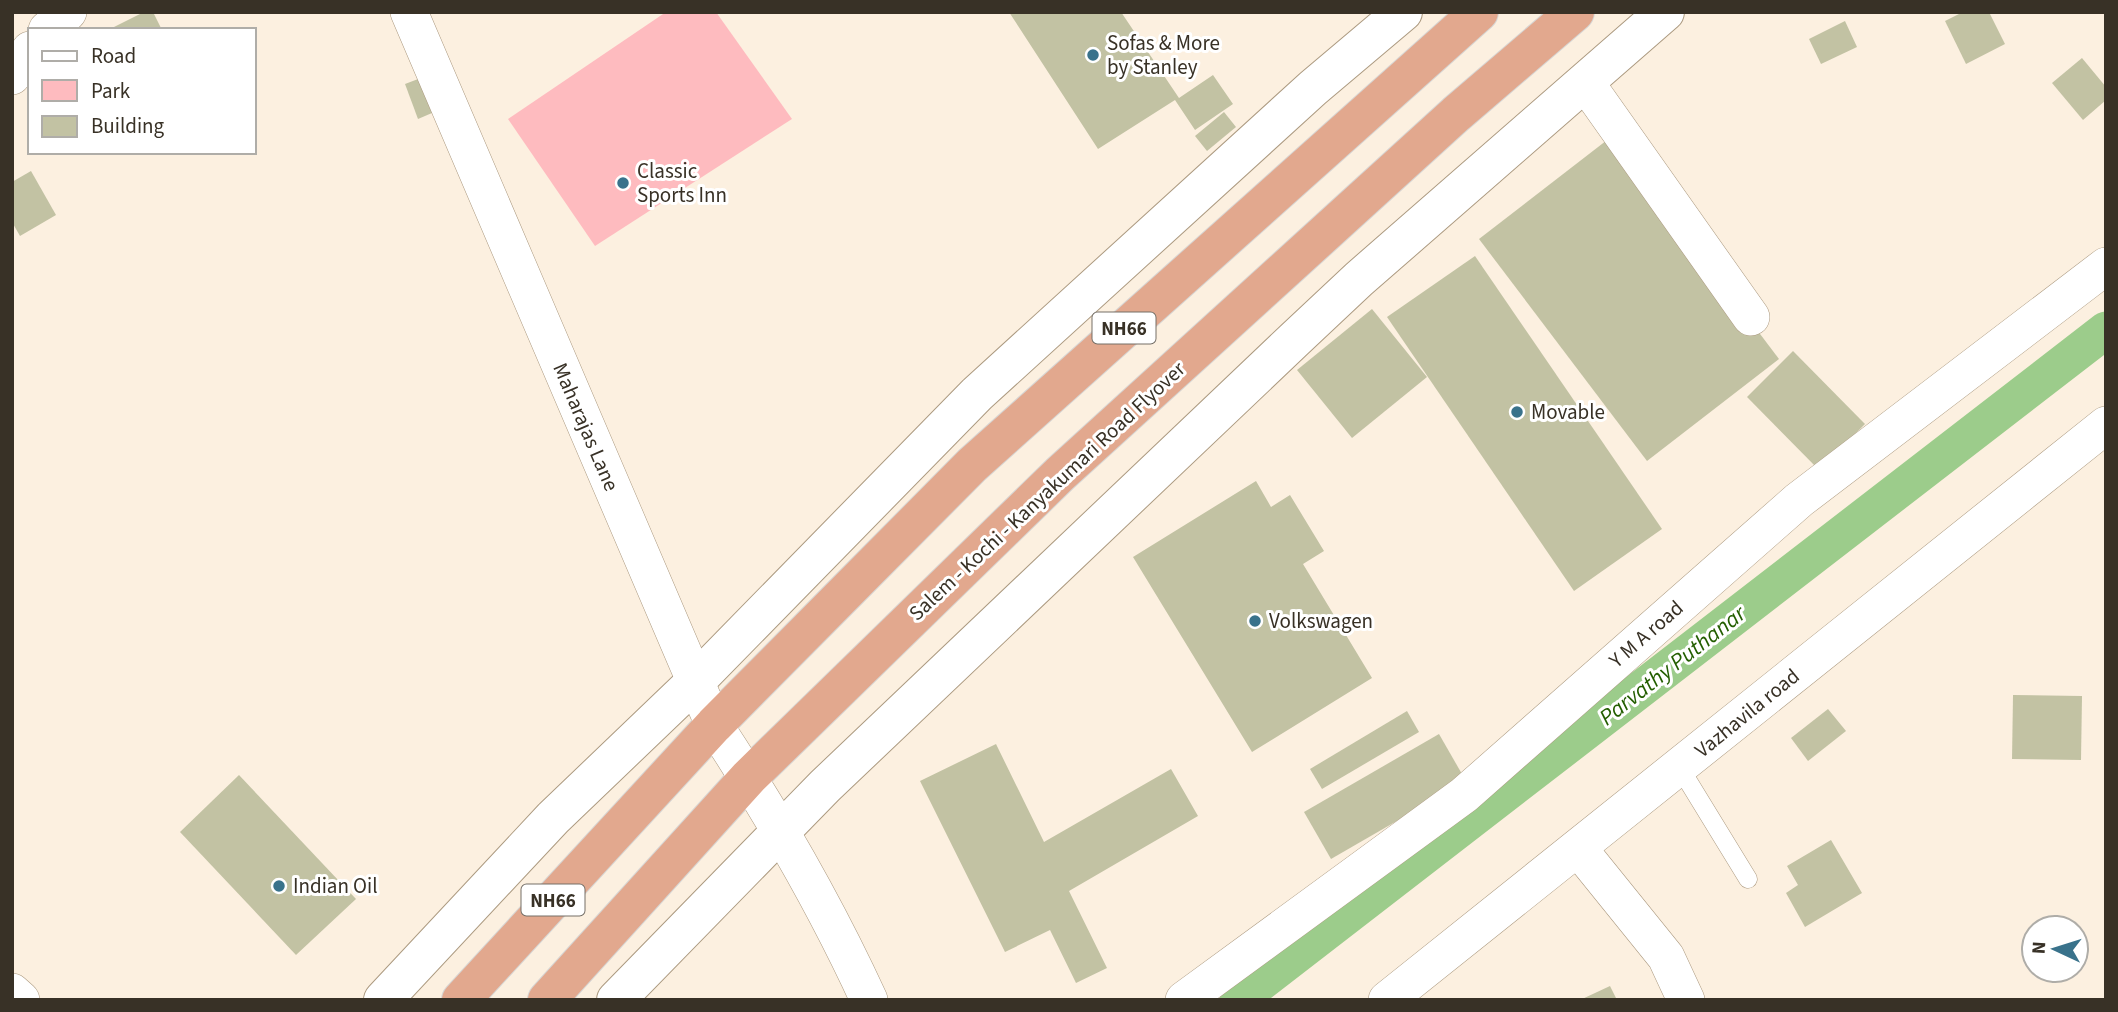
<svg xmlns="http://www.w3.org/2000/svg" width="2118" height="1012" font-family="'Source Sans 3',sans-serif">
	<rect width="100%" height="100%" fill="#fcf0e0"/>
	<!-- green -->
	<path fill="#febbbf" d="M666 12H716L792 119 595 246 508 119Z"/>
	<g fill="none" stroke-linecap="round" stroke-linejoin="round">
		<!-- canal -->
		<path stroke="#9ccc8b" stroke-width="37" d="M1238 1000 2106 330"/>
	</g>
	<!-- building -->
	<g fill="#c2c2a3">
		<path d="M144 12H153L162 30H108Z"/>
		<path d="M1009 12H1121L1179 98 1213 75 1233 104 1195 130 1175 100 1098 149Z"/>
		<path d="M1963 12H1989L2005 44 1966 64 1945 21Z"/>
		<path d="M1845 21 1857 47 1821 64 1809 39Z"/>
		<path d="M2082 58 2106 87V100L2083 120 2052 83Z"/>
		<path d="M426 76 439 110 418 119 405 84Z"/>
		<path d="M1224 112 1236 127 1207 151 1195 136Z"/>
		<path d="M1611 137 1779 359 1647 461 1479 239Z"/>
		<path d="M31 171 56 215 20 236 12 222V182Z"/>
		<path d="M1475 256 1662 529 1574 591 1387 317Z"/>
		<path d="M1372 309 1427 377 1352 438 1297 370Z"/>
		<path d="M1793 351 1865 424 1819 470 1747 397Z"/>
		<path d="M1256 481 1271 507 1290 495 1324 551 1303 564 1372 678 1252 752 1133 557Z"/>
		<path d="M2013 695 2082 696 2081 760 2012 759Z"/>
		<path d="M1828 709 1846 731 1808 761 1791 738Z"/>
		<path d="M1407 711 1419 732 1322 789 1310 769Z"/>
		<path d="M1439 734 1466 781 1331 859 1304 812Z"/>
		<path d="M996 744 1044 842 1171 769 1198 816 1069 891 1107 968 1076 983 1050 930 1005 952 920 781Z"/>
		<path d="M239 775 356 899 296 955 180 832Z"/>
		<path d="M1831 840 1862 893 1805 927 1786 893 1798 885 1787 866Z"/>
		<path d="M1610 986 1617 1000H1580Z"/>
	</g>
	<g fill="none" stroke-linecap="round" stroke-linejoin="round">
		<defs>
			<path id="service" d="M1680 768 1748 879"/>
			<g id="minor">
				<path d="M409 12 714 725C772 813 825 904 869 1000"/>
				<path d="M47 30 68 12"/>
				<path d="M12 76 30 50"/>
				<path d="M1585 82 1751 317"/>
				<path d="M1578 848 1666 957 1686 1000"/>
				<path d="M12 992 21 1000"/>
				<path d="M1184 1000 1464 795 1799 500 2106 266"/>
				<path d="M1387 1000 2106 425"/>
			</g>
			<g id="tertiary">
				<path d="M383 1000 553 818 695 682 977 394 1313 88 1403 12"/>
				<path d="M616 1000 825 786 1294 340 1359 279 1665 12"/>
			</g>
			<g id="trunk">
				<path d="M461 1000 714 725 972 465 1479 12"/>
				<path d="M547 1000 749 777 1060 474 1456 114 1575 12"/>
			</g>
		</defs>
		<!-- service casing -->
		<use href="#service" stroke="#ac9a80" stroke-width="19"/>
		<!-- minor casing -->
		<use href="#minor" stroke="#ac9a80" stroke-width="38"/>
		<!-- tertiary casing -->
		<use href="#tertiary" stroke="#ac9a80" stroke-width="40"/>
		<!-- trunk casing -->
		<use href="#trunk" stroke="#d7d6d4" stroke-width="40"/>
		<!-- service -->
		<use href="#service" stroke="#fff" stroke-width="18"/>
		<!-- minor -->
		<use href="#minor" stroke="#fff" stroke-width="37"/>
		<!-- tertiary -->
		<use href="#tertiary" stroke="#fff" stroke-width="38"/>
		<!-- trunk -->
		<use href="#trunk" stroke="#e2a88e" stroke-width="38"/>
	</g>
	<!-- markers -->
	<g fill="#39728b" stroke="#fff" stroke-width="2.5">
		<circle cx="1093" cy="55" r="7"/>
		<circle cx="623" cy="183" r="7"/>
		<circle cx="1517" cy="412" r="7"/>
		<circle cx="1255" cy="621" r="7"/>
		<circle cx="279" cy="886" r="7"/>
	</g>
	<g text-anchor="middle" stroke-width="6" stroke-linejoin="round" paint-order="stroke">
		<!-- shield labels -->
		<g fill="#fff" stroke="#746f67" stroke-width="2">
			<rect x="1092.5" y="312.5" width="63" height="31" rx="5"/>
			<rect x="521.5" y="884.5" width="63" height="31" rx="5"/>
		</g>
		<g font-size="19" font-weight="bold" fill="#383126">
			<text x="1124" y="335">NH66</text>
			<text x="553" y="907">NH66</text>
		</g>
		<!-- poi labels -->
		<g font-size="21" fill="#383126" stroke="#fff" text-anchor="start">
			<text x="1107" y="50">Sofas &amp; More<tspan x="1107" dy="24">by Stanley</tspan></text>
			<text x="637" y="178">Classic<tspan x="637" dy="24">Sports Inn</tspan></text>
			<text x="1531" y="419">Movable</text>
			<text x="1269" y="628">Volkswagen</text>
			<text x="293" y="893">Indian Oil</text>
		</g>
		<!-- street labels -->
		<g font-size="21" fill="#383126" stroke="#fff">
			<text transform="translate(586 427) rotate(67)" y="7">Maharajas Lane</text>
			<text transform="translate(1047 491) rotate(-43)" y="7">Salem - Kochi - Kanyakumari Road Flyover</text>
			<text transform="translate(1646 634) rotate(-41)" y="7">Y M A road</text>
			<text transform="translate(1747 713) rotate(-39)" y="7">Vazhavila road</text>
		</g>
		<!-- water labels -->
		<g font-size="23" font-style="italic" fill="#235e00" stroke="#fff">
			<text transform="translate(1672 665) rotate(-38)" y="8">Parvathy Puthanar</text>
		</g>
	</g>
	<!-- border -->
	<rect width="2118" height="1012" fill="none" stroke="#383126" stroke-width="28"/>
	<!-- legend -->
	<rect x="28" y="28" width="228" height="126" fill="#ffffff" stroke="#afada8" stroke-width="2"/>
	<rect x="42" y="51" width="35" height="10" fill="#ffffff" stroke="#afada8" stroke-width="2"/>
	<text x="91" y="63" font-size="21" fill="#383126">Road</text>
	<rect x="42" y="80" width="35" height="21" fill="#febbbf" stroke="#afada8" stroke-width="2"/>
	<text x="91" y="98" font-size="21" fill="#383126">Park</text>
	<rect x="42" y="116" width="35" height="21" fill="#c2c2a3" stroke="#afada8" stroke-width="2"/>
	<text x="91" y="133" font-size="21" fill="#383126">Building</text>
	<!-- north arrow -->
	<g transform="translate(2055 949) rotate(274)"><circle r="33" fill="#ffffff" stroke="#afada8" stroke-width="2"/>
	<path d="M0-5L12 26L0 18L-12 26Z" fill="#39728b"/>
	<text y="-10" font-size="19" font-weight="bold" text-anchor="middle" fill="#383126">N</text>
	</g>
</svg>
